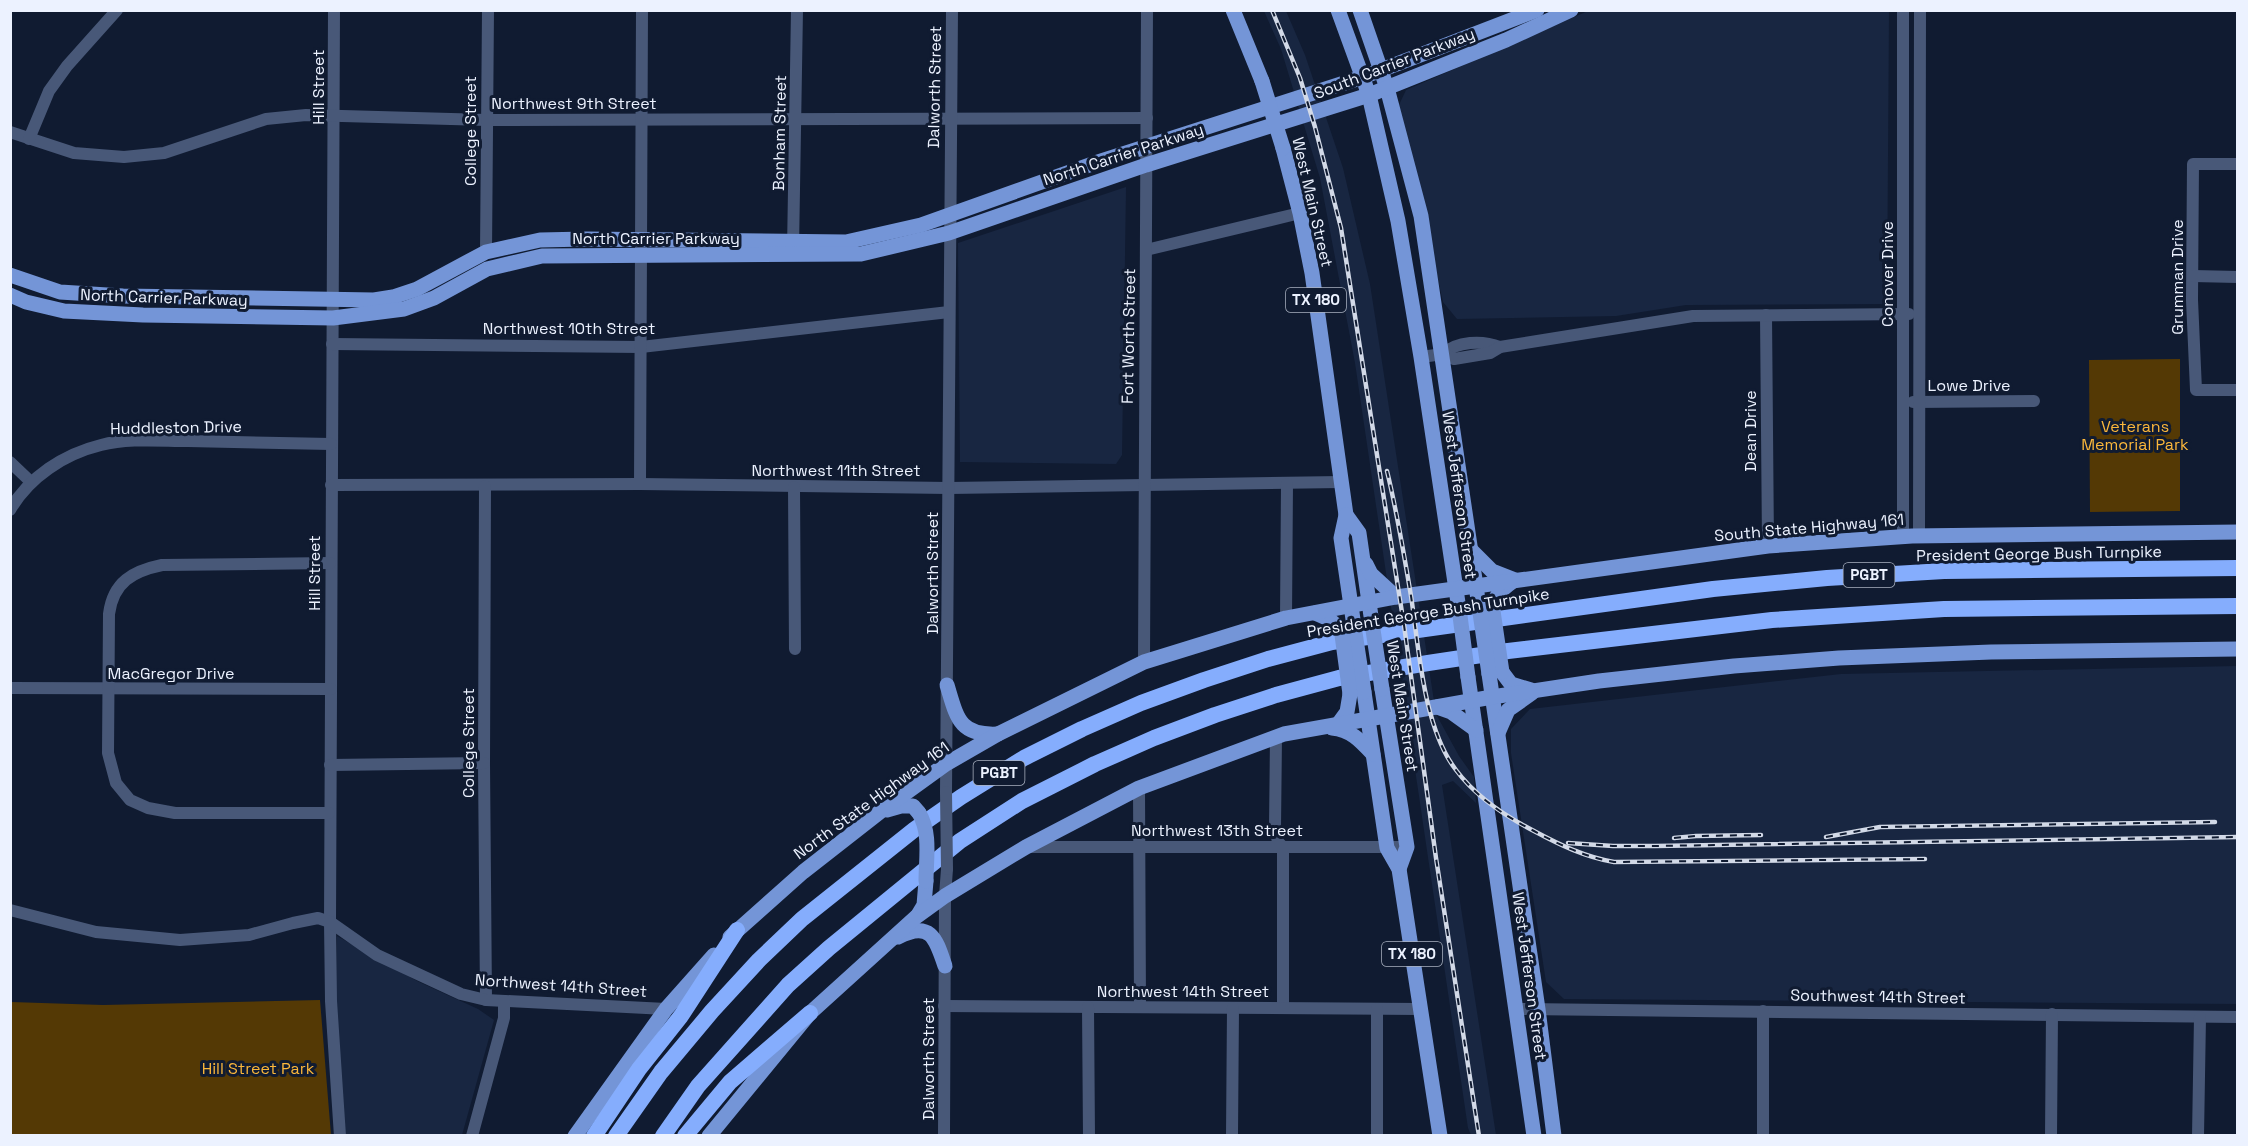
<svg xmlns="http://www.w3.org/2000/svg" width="2248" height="1146" font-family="'Space Grotesk',sans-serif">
	<rect width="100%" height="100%" fill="#101b31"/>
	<!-- built -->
	<g fill="#182641">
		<path d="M1264 11H1286L1305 55 1343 168 1370 284 1436 714 1459 756 1474 777 1476 803 1453 781 1442 785 1496 1135H1471L1468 1128 1355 363 1320 178 1281 49Z"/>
		<path d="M1588 11H1889L1887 304 1686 305 1616 316 1457 319 1443 302 1399 105 1406 90Z"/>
		<path d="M1126 187 1122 455 1116 464 960 462 958 243Z"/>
		<path d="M2237 666V1004L1564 999 1546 982 1511 753V729L1530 709 1841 674Z"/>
		<path d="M337 936 417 981 478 1009 494 1020 462 1135H345L336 1004Z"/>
	</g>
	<!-- green -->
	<g fill="#543905">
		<path d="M2180 359V511L2090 512 2089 360Z"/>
		<path d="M320 1000 331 1135H11V1002L103 1005Z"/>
	</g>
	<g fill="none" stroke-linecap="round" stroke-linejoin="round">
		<!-- minor -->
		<g stroke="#485878" stroke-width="12">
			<path d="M334 10 330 922 331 1001 340 1136"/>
			<path d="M10 132 74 153 124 157 164 153 266 119 306 115 487 120 1147 118"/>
			<path d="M29 139 49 91 67 66 117 10"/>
			<path d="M2238 164H2193L2192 300 2196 390H2238"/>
			<path d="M793 249 797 10"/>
			<path d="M1146 250 1300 213"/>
			<path d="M486 252 488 10"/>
			<path d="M2193 276 2238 277"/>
			<path d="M1766 315 1768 546"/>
			<path d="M332 344 641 347 949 312"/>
			<path d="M1443 354C1457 341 1482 340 1500 347"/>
			<path d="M1421 357 1443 354 1454 359 1490 353 1500 347 1693 316 1909 314"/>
			<path d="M1913 402 2034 401"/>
			<path d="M10 462 31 482"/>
			<path d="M640 484 642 10"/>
			<path d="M331 485 640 484 949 488 1341 482"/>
			<path d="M485 486 484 763 486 1000"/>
			<path d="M794 487 795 649"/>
			<path d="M10 510C29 477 64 454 101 445 129 438 160 441 188 441 236 442 284 443 331 444"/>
			<path d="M1919 536 1920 10"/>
			<path d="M1903 537V10"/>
			<path d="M1286 618 1287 484"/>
			<path d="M1144 662 1147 10"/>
			<path d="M10 688 331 689"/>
			<path d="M1276 737 1275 828 1278 842 1283 847V1008"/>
			<path d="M330 765 484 763"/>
			<path d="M1139 788 1140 1007"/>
			<path d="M946 792 952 10"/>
			<path d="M329 813H175L148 808 130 800 116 783 108 753 109 614C113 582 133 571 162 565L330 563"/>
			<path d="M1027 847H1407"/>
			<path d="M10 910 96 932 180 940 249 935 293 923 318 918 330 922 377 955 461 994 486 1000 666 1009"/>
			<path d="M944 1006 1421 1009"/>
			<path d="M1088 1007 1089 1136"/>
			<path d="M1377 1009V1136"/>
			<path d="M1518 1009 2238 1017"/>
			<path d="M1763 1011V1136"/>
			<path d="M472 1136 504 1018V1001"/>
			<path d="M944 1136 945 896 947 869"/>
			<path d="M1232 1136 1233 1008"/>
			<path d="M2051 1136 2052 1014"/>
			<path d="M2198 1136 2200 1017"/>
		</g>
		<!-- major -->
		<g stroke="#7495d7" stroke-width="15">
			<path d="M1233 10 1262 81"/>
			<path d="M1338 10 1369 95 1398 221 1421 357 1460 616"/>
			<path d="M1360 10 1387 88 1421 216 1480 613"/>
			<path d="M1283 148 1300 213 1312 273 1346 515 1341 538 1355 633"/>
			<path d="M10 275 60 292 123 296 374 300 393 297 417 289 486 252 540 240 586 239 846 242 921 225 1095 163 1363 77 1537 10"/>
			<path d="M10 295 26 302 64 311 143 315 333 318 404 309 434 298 487 269 542 256 861 254 949 233 1146 165 1369 95 1506 40 1571 10"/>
			<path d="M1346 515 1359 533 1373 630"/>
			<path d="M1471 550 1492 571 1515 580"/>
			<path d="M1366 564 1371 574 1396 597"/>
			<path d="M1493 611C1494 595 1501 590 1513 581"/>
			<path d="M1315 613C1328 618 1336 622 1342 635"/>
			<path d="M1502 672 1511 684 1531 690"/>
			<path d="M1489 674 1538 1009 1554 1136"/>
			<path d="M1468 677 1534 1136"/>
			<path d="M947 685C957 718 959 736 998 734"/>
			<path d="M1382 689 1407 847 1399 869"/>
			<path d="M1364 692 1387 848 1399 869 1440 1136"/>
			<path d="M1437 707 1451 712 1476 730"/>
			<path d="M1339 723 1347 712 1350 694"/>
			<path d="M1332 728C1351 730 1360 740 1373 754"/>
			<path d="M1498 733 1508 710 1532 693"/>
			<path d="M887 810 901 806H913L919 813"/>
			<path d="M918 915 924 905 926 881"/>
			<path d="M730 937 803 872 881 811 946 764 998 734 1144 662 1286 618 1396 597 1768 546 1912 536 2238 532"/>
			<path d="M898 937C931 920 936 939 945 966"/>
			<path d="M575 1136 666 1009 714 955"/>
			<path d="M709 1136 810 1013 916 917 945 896 1026 847 1139 788 1284 734 1492 697 1599 681 1734 666 1839 658 1991 652 2238 649"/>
		</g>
		<!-- highway -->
		<g stroke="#85adfd" stroke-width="16">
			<path d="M594 1136 639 1069 681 1016 737 930"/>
			<path d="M616 1136 661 1072 712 1011 759 960 802 919 915 829 961 797 1024 758 1082 729 1141 703 1204 680 1268 659 1332 642 1713 589 1827 578 1944 571 2238 568"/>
			<path d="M663 1136 698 1086 788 985 829 948 960 841 1022 801 1095 764 1154 738 1215 715 1276 695 1339 678 1428 663 1508 651 1772 620 1944 609 2238 606"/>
			<path d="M685 1136 730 1082 810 1013"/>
		</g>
		<defs>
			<g id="rail">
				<path d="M1272 10 1300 78 1315 127 1341 228 1404 625 1436 858 1479 1136"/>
				<path d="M1387 471C1397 512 1404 554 1411 596 1419 648 1423 727 1456 770 1476 797 1505 816 1534 831 1560 845 1585 857 1614 862L1925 859"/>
				<path d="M1826 837 1880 827 2215 822"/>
				<path d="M1674 838 1696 836 1761 835"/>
				<path d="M1568 843 1613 846H1655L2238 837"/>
			</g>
		</defs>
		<!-- rail casing -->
		<use href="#rail" stroke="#d2d9e7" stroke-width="4.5"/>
		<!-- rail -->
		<use href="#rail" stroke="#101b31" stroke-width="2" stroke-dasharray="7" stroke-linecap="butt"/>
		<!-- minor-bridge -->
		<path stroke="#485878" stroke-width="12" d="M946 792 947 869"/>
		<!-- major-bridge -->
		<g stroke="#7495d7" stroke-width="15">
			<path d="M1262 81 1283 148"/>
			<path d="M1493 611 1502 672"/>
			<path d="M1480 613 1489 674"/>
			<path d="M1460 616 1468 677"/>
			<path d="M1373 630 1382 689"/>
			<path d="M1355 633 1364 692"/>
			<path d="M1342 635 1350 694"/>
			<path d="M919 813C931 833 926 859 926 881"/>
		</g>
	</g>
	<g text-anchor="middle" stroke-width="6" stroke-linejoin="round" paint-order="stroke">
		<!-- shield labels -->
		<g fill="#101b31" stroke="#aab2c1" stroke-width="1.5">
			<rect x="1286" y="288" width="60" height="24" rx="4.5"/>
			<rect x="1843.5" y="563" width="51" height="24" rx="4.5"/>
			<rect x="973.5" y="761" width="51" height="24" rx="4.5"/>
			<rect x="1382" y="942" width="60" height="24" rx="4.5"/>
		</g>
		<g font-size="15" font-weight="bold" fill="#ecf2ff">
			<text x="1316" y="305">TX 180</text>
			<text x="1869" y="580">PGBT</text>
			<text x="999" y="778">PGBT</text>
			<text x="1412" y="959">TX 180</text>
		</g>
		<!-- street labels -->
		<g font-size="16" fill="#ecf2ff" stroke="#101b31">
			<text transform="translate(1394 63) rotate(-21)" y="6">South Carrier Parkway</text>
			<text transform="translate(318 87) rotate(-90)" y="6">Hill Street</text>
			<text transform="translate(934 87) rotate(-89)" y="6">Dalworth Street</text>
			<text x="574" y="109">Northwest 9th Street</text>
			<text transform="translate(470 131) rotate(-90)" y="6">College Street</text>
			<text transform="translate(779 133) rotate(-89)" y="6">Bonham Street</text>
			<text transform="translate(1123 154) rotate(-18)" y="6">North Carrier Parkway</text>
			<text transform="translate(1313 202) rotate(77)" y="6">West Main Street</text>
			<text x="656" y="244">North Carrier Parkway</text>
			<text transform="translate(1887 274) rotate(-90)" y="6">Conover Drive</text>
			<text transform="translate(2177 277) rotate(-90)" y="6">Grumman Drive</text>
			<text transform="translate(164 297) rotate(2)" y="6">North Carrier Parkway</text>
			<text x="569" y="334">Northwest 10th Street</text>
			<text transform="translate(1128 336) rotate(-89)" y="6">Fort Worth Street</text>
			<text x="1969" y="391">Lowe Drive</text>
			<text transform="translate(176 427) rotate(-1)" y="6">Huddleston Drive</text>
			<text transform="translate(1750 431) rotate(-90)" y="6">Dean Drive</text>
			<text x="836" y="476">Northwest 11th Street</text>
			<text transform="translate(1460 495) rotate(82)" y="6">West Jefferson Street</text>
			<text transform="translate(1809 527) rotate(-5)" y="6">South State Highway 161</text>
			<text transform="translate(2039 553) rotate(-1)" y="6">President George Bush Turnpike</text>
			<text transform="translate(314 573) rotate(-90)" y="6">Hill Street</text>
			<text transform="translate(932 573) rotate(-90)" y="6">Dalworth Street</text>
			<text transform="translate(1428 612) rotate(-9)" y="6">President George Bush Turnpike</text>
			<text x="171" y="679">MacGregor Drive</text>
			<text transform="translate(1403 706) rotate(81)" y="6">West Main Street</text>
			<text transform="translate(468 743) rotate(-90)" y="6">College Street</text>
			<text transform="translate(871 800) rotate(-36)" y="6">North State Highway 161</text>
			<text x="1217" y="836">Northwest 13th Street</text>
			<text transform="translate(1530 976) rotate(82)" y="6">West Jefferson Street</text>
			<text transform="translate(561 985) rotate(4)" y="6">Northwest 14th Street</text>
			<text x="1183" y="997">Northwest 14th Street</text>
			<text transform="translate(1878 996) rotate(1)" y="6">Southwest 14th Street</text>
			<text transform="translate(928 1059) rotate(-90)" y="6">Dalworth Street</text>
		</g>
		<!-- park labels -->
		<g font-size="16" fill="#fbb73b" stroke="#101b31">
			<text x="2135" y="432">Veterans<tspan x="2135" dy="18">Memorial Park</tspan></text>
			<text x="258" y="1074">Hill Street Park</text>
		</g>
	</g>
	<!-- border -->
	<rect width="2248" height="1146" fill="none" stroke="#ecf2ff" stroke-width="24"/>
</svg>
